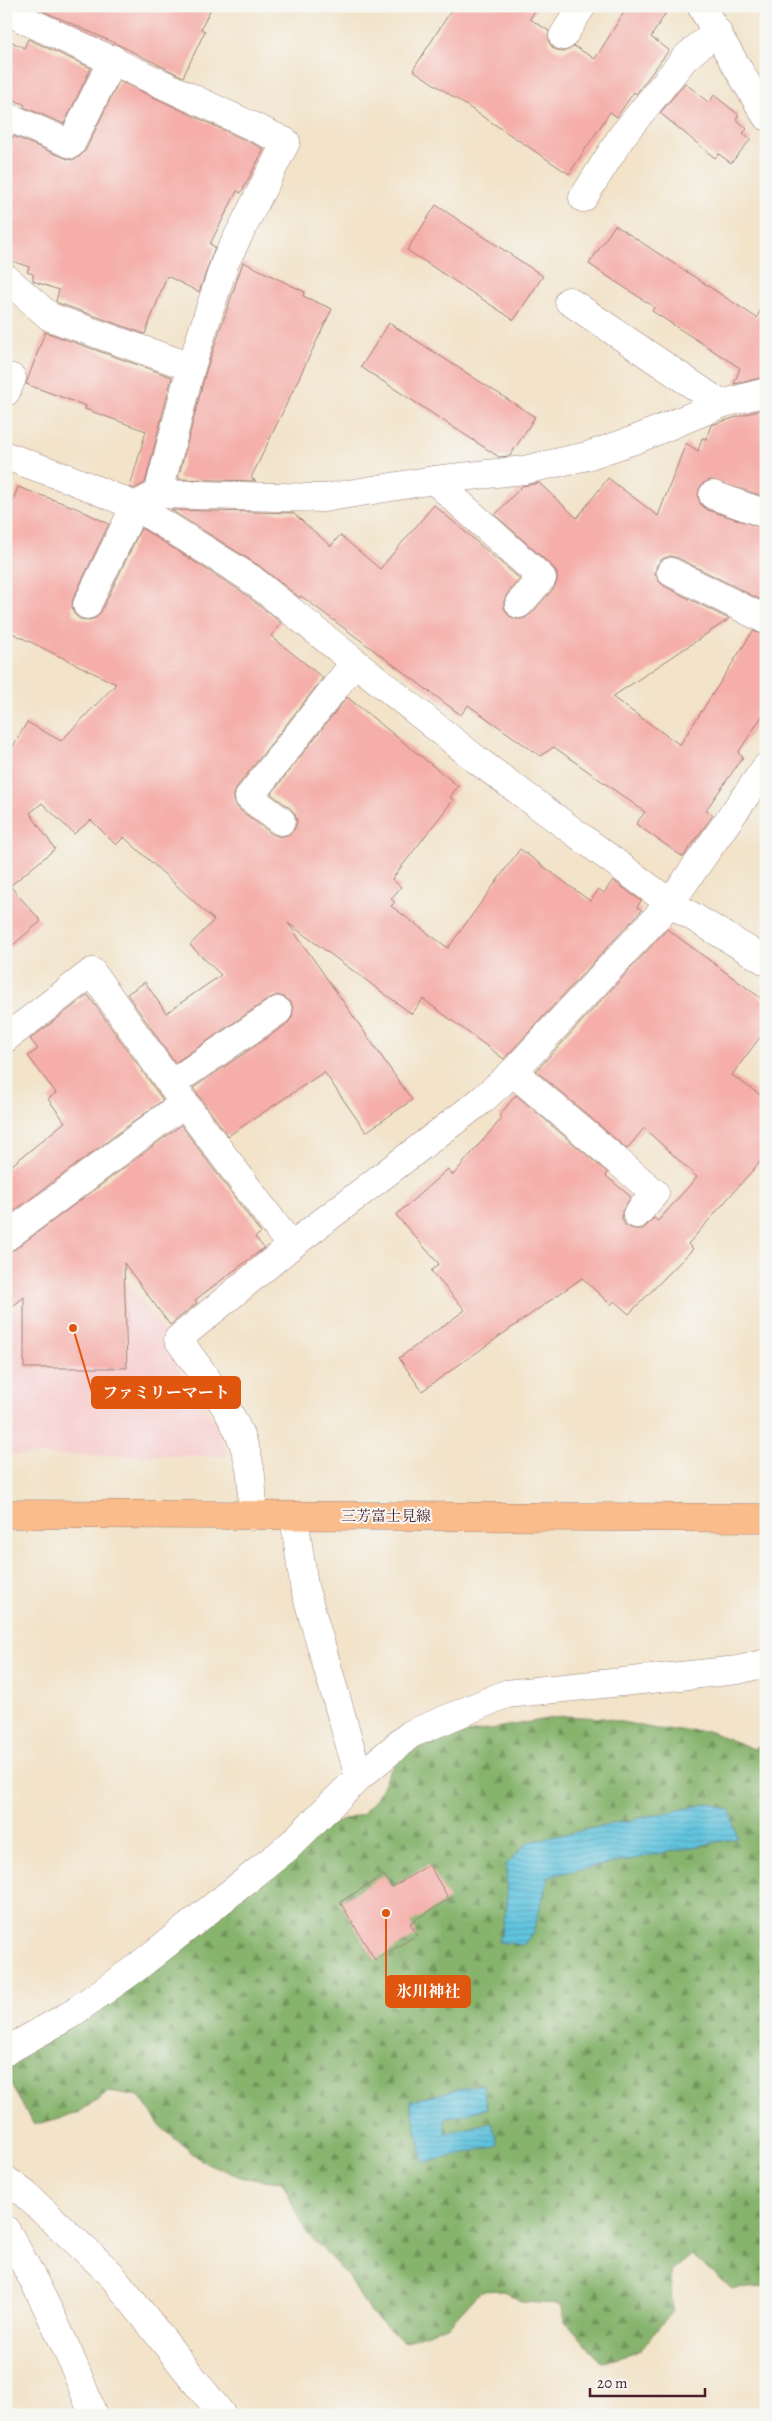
<svg xmlns="http://www.w3.org/2000/svg" width="772" height="2421" font-family="Alegreya,'Noto Serif JP',serif">
	<defs>
		<pattern id="forest-firs" width="22" height="20" patternUnits="userSpaceOnUse" patternTransform="scale(1.25)"><rect width="22" height="20" fill="#86b46d"/><path d="M5 1l3.5 6h-7zM16 11l3.5 6h-7z" fill="#70925a"/></pattern>
		<pattern id="water-rules" width="6" height="5" patternUnits="userSpaceOnUse" patternTransform="scale(1.25)"><rect width="6" height="5" fill="#61c5df"/><path d="M0 2.5h6" fill="none" stroke="#529fb5"/></pattern>
	</defs>
	<rect width="100%" height="100%" fill="#f6f6f2"/>
	<filter id="ink" filterUnits="userSpaceOnUse"><feTurbulence type="fractalNoise" baseFrequency=".02" numOctaves="2"/><feDisplacementMap in="SourceGraphic" scale="10" xChannelSelector="R" yChannelSelector="G"/><feConvolveMatrix kernelMatrix="1 2 1 2 8 2 1 2 1" color-interpolation-filters="sRGB"/></filter>
	<filter id="wash" filterUnits="userSpaceOnUse"><feTurbulence type="fractalNoise" baseFrequency=".0096" numOctaves="4" result="noise"/><feDisplacementMap in="SourceGraphic" scale="20" xChannelSelector="R" yChannelSelector="G"/><feGaussianBlur stdDeviation="1.12" result="paint"/><feColorMatrix in="noise" values="0 0 0 0 0 0 0 0 0 0 0 0 0 0 0 0 0 1.4 0 .05"/><feComposite in="paint" operator="in"/></filter>
	<g filter="url(#wash)">
		<rect width="100%" height="100%" fill="#f2e3c9"/>
		<!-- built -->
		<path fill="#f7cfd0" d="M96 1242 165 1333 158 1339 217 1425 229 1456 6 1455V1315Z"/>
		<!-- forest -->
		<path fill="url(#forest-firs)" stroke="#686a4c" d="M564 1716 603 1718 656 1729 708 1731 754 1749 766 1743V2287L732 2289 692 2255 671 2272 672 2311 641 2350 601 2362 565 2320 561 2304 522 2302 502 2290 480 2291 449 2325 404 2342 370 2313 348 2276 306 2232 282 2182 243 2178 202 2161 161 2127 139 2096 109 2091 78 2113 34 2125 12 2087 10 2061 309 1843 330 1825 361 1814 376 1799 389 1772 414 1741H441L468 1733Z"/>
		<!-- water -->
		<g fill="url(#water-rules)" stroke="#567285">
			<path d="M711 1803 730 1810 737 1838 549 1876 533 1933 523 1945 499 1942 507 1905 506 1865 528 1842Z"/>
			<path d="M482 2084 488 2108 444 2119 446 2133 492 2122 498 2145 424 2163 410 2101Z"/>
		</g>
		<g id="blocks">
			<!-- building -->
			<g fill="#f5aea9">
				<path d="M43 6H212L201 29 205 31 183 77 119 45 41 10Z"/>
				<path d="M454 6H538L530 19 549 31V43L554 49 563 52 574 46 595 59 628 6H670L651 37 669 50 636 94 634 92 617 117 610 112 569 174 413 70Z"/>
				<path d="M6 39 24 48 28 39 91 68 64 124 24 107 25 105 6 96Z"/>
				<path d="M119 81 264 149 241 193 237 191 210 244 215 247 199 292 167 276 145 334 58 303 56 301 59 290 33 281V274L27 272 29 267 6 259V154L13 136 65 158 72 160 79 157 85 151Z"/>
				<path d="M685 83 709 103 714 95 739 115 736 119 747 129 743 133 751 139 731 163 719 154 715 158 660 113Z"/>
				<path d="M436 205 543 276 514 320 407 250Z"/>
				<path d="M615 225 757 318 761 308 766 309V377L734 384 740 368 652 311 654 307 589 264Z"/>
				<path d="M243 262 305 292 303 296 332 309 251 478 256 481 178 479 206 371Z"/>
				<path d="M389 323 535 417 510 456 499 457 361 367Z"/>
				<path d="M45 332 172 377 145 483 134 489 130 487 146 431 85 409 86 406 26 384Z"/>
				<path d="M766 408V497L711 480 703 483 699 489 698 497 701 505 708 510 766 529V594L759 599 678 558 670 556 662 559 657 565 655 573 658 580 664 586 729 619 612 697 680 745 753 631 766 635V710L738 753 743 757 706 810 713 815 683 857 636 824 645 812 554 747 540 756 468 705 461 715 301 596 300 598 258 565 171 510 293 513 331 546 340 535 380 569 434 505 520 579 507 594 504 601V608L509 616 516 619H523L531 614 554 588 557 581V573L552 566 495 515 522 486 539 483 577 518 608 478 658 516 686 443 698 451 702 438 706 439 711 425Z"/>
				<path d="M18 487 74 507 109 524 73 599 72 607 74 614 80 619 89 620 96 618 101 612 141 528 241 591 281 623 271 636 323 678 237 787 234 794V803L239 809 272 834 280 837 288 835 294 830 297 822 295 814 291 809 271 794 347 697 458 786 450 797 453 800 392 879 401 887 391 899 395 902 391 906 448 948 520 849 590 901 599 889 604 893 613 880 641 901 637 907 642 910 504 1059 423 999 412 1014 288 923 412 1100 366 1132 324 1072 228 1136 193 1088 287 1024 292 1017 293 1009 291 1002 284 997 277 995 270 998 175 1063 127 994 145 982 166 1013 221 975 190 945 214 920 124 837 116 845 91 820 74 834 42 803 30 813 55 849 10 886 41 921 6 951V759L27 722 61 741 116 684 6 630V520Z"/>
				<path d="M667 929 766 1002V1029L732 1075 766 1099V1155L688 1244 693 1249 629 1314 614 1301 611 1305 582 1278 422 1391 399 1358 465 1310 431 1271 439 1264 396 1215 448 1169 453 1175 501 1119 499 1116 516 1095 608 1173 606 1176 631 1197 622 1211V1219L626 1226 634 1229H643L654 1218 658 1221 697 1177 644 1128 627 1149 536 1071Z"/>
				<path d="M88 995 163 1100 6 1217V1170L65 1122 48 1099 56 1093 28 1056 38 1049 30 1039Z"/>
				<path d="M181 1125 261 1233 255 1237 264 1248 195 1300 197 1303 170 1325 124 1263 127 1368H24V1297L6 1312V1252L15 1249Z"/>
				<path d="M429 1865 449 1899 410 1923 417 1935 375 1960 340 1902 384 1875 392 1887Z"/>
			</g>
		</g>
	</g>
	<g filter="url(#ink)">
		<use href="#blocks" fill-opacity="0" stroke="#9e817a" stroke-width="1"/>
		<g fill="none" stroke-linecap="round" stroke-linejoin="round">
			<defs>
				<g id="minor">
					<path d="M701 6 766 116"/>
					<path d="M6 11 286 142 225 262 191 367 158 494"/>
					<path d="M563 36 582 6"/>
					<path d="M6 116 71 144 113 59"/>
					<path d="M583 198 622 136 685 58 717 31"/>
					<path d="M6 278 50 317 191 367"/>
					<path d="M569 301 721 404"/>
					<path d="M6 392 12 378"/>
					<path d="M6 456 70 479 135 506 250 578 477 760 670 903 766 961"/>
					<path d="M434 480 542 578 519 604"/>
					<path d="M713 495 766 514"/>
					<path d="M671 572 766 620"/>
					<path d="M87 605 135 506 158 494 324 498 434 480 524 470 587 456 637 439 721 404 766 392"/>
					<path d="M281 821 249 797 355 662"/>
					<path d="M6 1038 92 972 184 1103 291 1246"/>
					<path d="M513 1072 655 1193 637 1214"/>
					<path d="M171 1084 278 1011"/>
					<path d="M6 1237 184 1103"/>
					<path d="M252 1516C252 1500 253 1484 250 1469 243 1421 205 1378 178 1339L291 1246 482 1100 513 1072 670 903 766 767"/>
					<path d="M294 1516 304 1586 359 1777"/>
					<path d="M6 2051 68 2016 136 1968 287 1848 359 1777 411 1734 506 1694 738 1670 766 1663"/>
					<path d="M6 2180 25 2194 110 2273 222 2415"/>
					<path d="M6 2230C40 2290 70 2350 93 2415"/>
				</g>
				<path id="major" d="M6 1514 766 1518"/>
			</defs>
			<!-- minor casing -->
			<use href="#minor" stroke="#9e817a" stroke-width="29"/>
			<!-- major casing -->
			<use href="#major" stroke="#9e817a" stroke-width="29"/>
			<!-- minor -->
			<use href="#minor" stroke="#fff" stroke-width="28"/>
			<!-- major -->
			<use href="#major" stroke="#fabc8b" stroke-width="28"/>
		</g>
	</g>
	<g text-anchor="middle" stroke-width="4" stroke-linejoin="round" paint-order="stroke">
		<!-- street labels -->
		<g font-size="15" fill="#4a1f2b" stroke="#f6f6f2">
			<text x="386" y="1521">三芳富士見線</text>
		</g>
	</g>
	<!-- callouts -->
	<path fill="none" stroke="#e0560e" stroke-width="2" d="M73 1328L92 1392M386 1913L386 1991"/>
	<g fill="#e0560e" stroke="#f6f6f2" stroke-width="2">
		<circle cx="73" cy="1328" r="5"/>
		<circle cx="386" cy="1913" r="5"/>
	</g>
	<g fill="#e0560e" stroke="#e0560e" stroke-width="2">
		<rect x="92" y="1377" width="148" height="31" rx="5"/>
		<rect x="386" y="1976" width="84" height="31" rx="5"/>
	</g>
	<g font-size="16" text-anchor="middle" font-weight="bold" fill="#fff">
		<text x="166" y="1398">ファミリーマート</text>
		<text x="428" y="1997">氷川神社</text>
	</g>
	<!-- margin -->
	<rect width="772" height="2421" fill="none" stroke="#f6f6f2" stroke-width="25"/>
	<!-- scale -->
	<path d="M590 2388v8h115v-8" fill="none" stroke="#4a1f2b" stroke-width="2.5"/>
	<text x="597" y="2388" font-size="15" fill="#4a1f2b" stroke="#f6f6f2" stroke-width="4" paint-order="stroke">20 m</text>
</svg>
